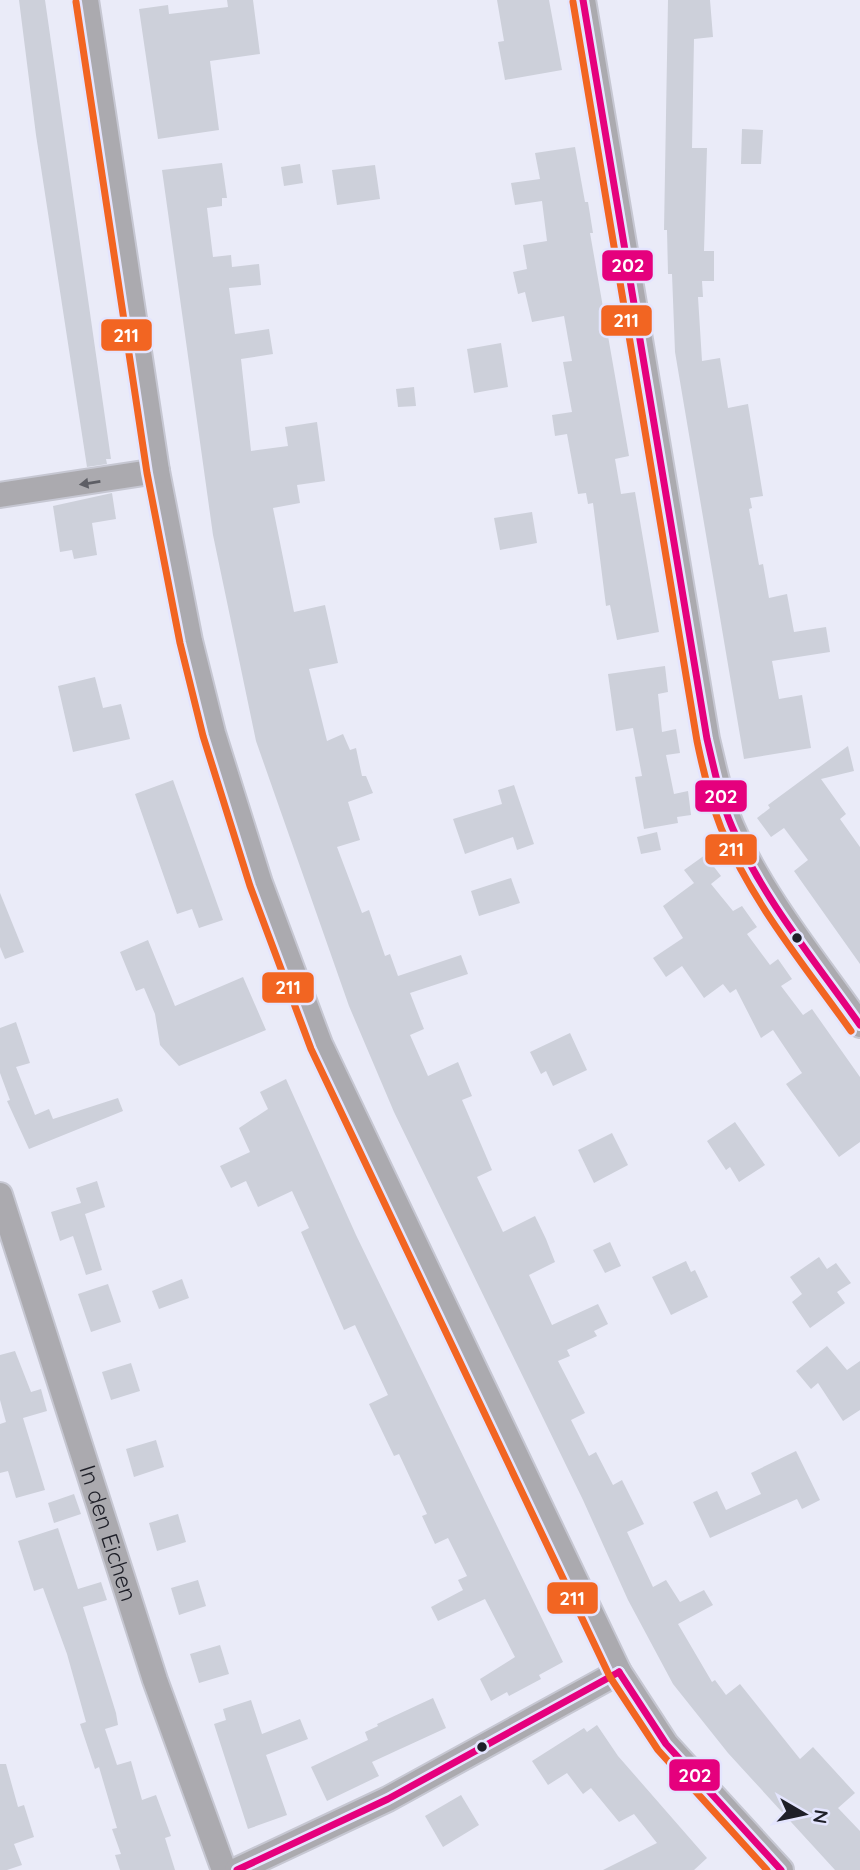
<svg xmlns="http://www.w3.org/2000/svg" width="860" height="1870" font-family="Quicksand,sans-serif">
	<rect width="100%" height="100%" fill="#eaebf8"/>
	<!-- building -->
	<g fill="#cdd0da">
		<path d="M19 0H45L111 459H106L107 464 87 467 36 135Z"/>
		<path d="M227 0H253L260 54 210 61 219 130 158 139 139 9 168 5 169 14 228 7Z"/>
		<path d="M497 0H549L562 70 505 80 498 42 504 41Z"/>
		<path d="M668 0H710L713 37 694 39 692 148H707L704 251H714V281H702L703 297H698L702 361 720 358 728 408 748 404 763 496 750 498 752 508 749 509 759 565 763 564 769 598 787 594 794 632 826 627 830 652 772 661 779 699 802 695 811 748 744 759 675 352 672 274H668L667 230H664Z"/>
		<path d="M742 129 763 130 761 164H741Z"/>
		<path d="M575 147 585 202H588L593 233H590L629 456 615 459 621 494 635 492 659 632 617 640 610 605 606 606 593 503 588 504 586 493 578 494 567 434 555 436 552 415 572 412 563 362 572 361 564 316 532 322 525 292 518 294 513 272 527 269 523 245 547 241 542 201 515 205 511 183 540 179 535 153Z"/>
		<path d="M222 163 227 198H222V206L207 208 213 257 231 255 232 267 259 264 261 285 229 288 235 334 269 329 273 354 241 359 251 451 288 446 285 427 317 422 325 481 297 485 300 503 273 508 294 612 325 605 338 663 309 669 327 741 343 734 350 750 356 748 362 776H366L373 793 348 802 360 840 337 847 362 913 369 910 385 956 390 954 398 976 461 955 468 974 410 993 424 1029 410 1035 428 1076 458 1062 472 1096 462 1100 492 1170 477 1177 503 1232 535 1216 546 1239 555 1262 529 1275 552 1325 598 1304 608 1324 594 1331 597 1336 567 1350 570 1356 558 1361 585 1413 571 1420 589 1456 596 1452 613 1485 622 1480 644 1524 627 1532 653 1587 666 1580 680 1602 704 1590 713 1605 678 1624 712 1682 715 1680 726 1695 740 1684 800 1759 813 1747 855 1793 838 1808 860 1831V1870H835L728 1753 673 1684 628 1600 583 1500 394 1112 349 1006 256 741 213 535 162 170Z"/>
		<path d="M300 164 303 183 284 186 281 167Z"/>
		<path d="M375 165 380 199 337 205 332 170Z"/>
		<path d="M501 343 508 387 474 393 467 349Z"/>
		<path d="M414 387 416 406 398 407 396 389Z"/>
		<path d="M112 493 116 519 92 523 97 555 74 559 72 550 60 552 53 506Z"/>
		<path d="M532 512 537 543 500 550 494 518Z"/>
		<path d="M665 666 668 692 658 694 662 732 676 729 680 753 666 755 674 794 688 791 691 815 677 817 678 823 644 829 635 777 642 776 633 728 616 731 608 674Z"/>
		<path d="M95 677 103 708 121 704 130 739 73 752 58 686Z"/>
		<path d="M848 746 854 771 821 779 846 814 840 819 860 847V964L794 871 808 860 784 828 771 837 757 818 770 808 768 805Z"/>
		<path d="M173 780 223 920 199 928 192 909 177 914 135 794Z"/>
		<path d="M514 785 534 844 517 850 513 837 465 854 453 819 502 804 498 790Z"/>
		<path d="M657 832 661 850 641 854 637 837Z"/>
		<path d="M705 855 721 876 711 884 733 911 742 906 757 927 747 934 770 965 778 959 792 979 781 986 803 1015 812 1009 860 1077V1142L839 1157 786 1084 802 1073 773 1030 761 1038 736 989 730 993 723 984 704 998 682 966 666 977 653 958 683 938 663 906 694 883 684 870Z"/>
		<path d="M511 878 520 903 479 916 471 891Z"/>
		<path d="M0 893 24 952 5 959 0 947Z"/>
		<path d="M148 940 175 1006 243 977 266 1030 179 1066 160 1045 155 1014 144 988 136 991 120 952Z"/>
		<path d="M16 1022 30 1063 16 1067 35 1115 49 1109 53 1119 118 1098 123 1111 29 1149 7 1101 10 1100 0 1073V1028Z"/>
		<path d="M570 1033 587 1070 553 1086 546 1071 541 1074 530 1052Z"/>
		<path d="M286 1079 356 1235 563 1662 539 1675 541 1679 509 1696 507 1692 491 1701 480 1679 515 1657 485 1599 438 1621 431 1607 463 1590 458 1580 467 1576 448 1538 435 1544 422 1516 427 1514 399 1454 394 1456 369 1404 388 1395 355 1325 344 1330 301 1232 309 1228 292 1191 258 1207 246 1181 231 1188 220 1166 250 1152 239 1128 268 1109 260 1092Z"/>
		<path d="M735 1122 765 1165 739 1182 730 1167 726 1170 707 1141Z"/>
		<path d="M612 1133 628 1165 594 1183 578 1150Z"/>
		<path d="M97 1181 105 1207 85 1214 102 1270 86 1275 73 1236 60 1241 51 1212 81 1203 76 1188Z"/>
		<path d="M610 1242 621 1266 605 1273 593 1250Z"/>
		<path d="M819 1257 827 1269 836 1263 851 1283 837 1292 845 1303 810 1328 792 1302 802 1294 790 1277Z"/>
		<path d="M686 1261 691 1272 695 1270 708 1297 671 1315 652 1277Z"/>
		<path d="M182 1279 189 1298 159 1309 152 1291Z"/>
		<path d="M108 1284 121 1322 91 1332 78 1294Z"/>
		<path d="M827 1346 847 1370 860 1361V1410L843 1421 818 1383 811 1389 796 1371Z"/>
		<path d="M15 1351 31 1392 41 1389 47 1411 23 1418 45 1490 16 1498 8 1471 0 1473V1424L6 1422 0 1400V1355Z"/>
		<path d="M131 1363 140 1391 111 1400 102 1372Z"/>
		<path d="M156 1440 164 1467 134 1477 126 1449Z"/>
		<path d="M796 1451 820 1500 802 1509 797 1499 710 1538 693 1502 717 1491 726 1510 761 1494 751 1473Z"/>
		<path d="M74 1494 81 1514 54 1523 48 1503Z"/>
		<path d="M178 1514 186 1542 157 1551 149 1523Z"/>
		<path d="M58 1528 78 1589 101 1582 107 1600 83 1607 116 1713 118 1725 105 1729 117 1765 131 1761 142 1800 156 1795 171 1836 165 1838 175 1870H120L115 1855 121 1854 112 1829 117 1828 99 1767 95 1769 80 1724 86 1722 67 1654 43 1588 34 1591 18 1541Z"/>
		<path d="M198 1580 206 1606 179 1615 171 1588Z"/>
		<path d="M220 1645 229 1674 199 1683 190 1654Z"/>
		<path d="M433 1698 446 1728 372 1762 379 1776 327 1801 311 1767 368 1740 365 1732 378 1726 377 1724Z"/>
		<path d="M251 1700 262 1734 300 1719 308 1739 266 1755 287 1815 248 1829 214 1724 226 1720 223 1709Z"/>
		<path d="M597 1725 618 1756 707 1858 694 1870H603L657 1843 634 1814 619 1822 591 1788 583 1794 567 1773 548 1785 532 1761 584 1728 587 1732Z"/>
		<path d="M0 1764H6L18 1807 24 1805 34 1837 14 1844 22 1865 7 1870H0Z"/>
		<path d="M461 1795 479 1825 443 1847 425 1816Z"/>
	</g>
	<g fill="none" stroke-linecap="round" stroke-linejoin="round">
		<defs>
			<g id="street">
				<path d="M86 0 157 471 190 641 213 733 260 883 320 1044 619 1672 666 1744 781 1870"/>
				<path d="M583 0 707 739C714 768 720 799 732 827 763 898 816 962 860 1025"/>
				<path d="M0 495 157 471"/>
				<path id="s1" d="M0 1195 155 1680 224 1870"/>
				<path d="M237 1870 388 1799 619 1672"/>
			</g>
		</defs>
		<!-- street casing -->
		<use href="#street" stroke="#c6c7d2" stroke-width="28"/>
		<!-- street -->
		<use href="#street" stroke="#abaaaf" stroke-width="24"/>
		<defs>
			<g id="bus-1">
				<path d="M583 0 707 739C714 768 720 799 732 827 763 899 815 961 860 1025"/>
				<path d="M619 1672 666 1744 781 1870"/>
				<path d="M237 1870 388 1799 619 1672"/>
			</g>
			<g id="bus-2">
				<path d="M76 2 147 473 180 643 203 736 250 886 311 1049 610 1677 658 1750 767 1870"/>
				<path d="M573 2 697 741C703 770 710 800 721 828 752 903 805 966 851 1031"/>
			</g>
		</defs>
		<!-- bus-1 casing -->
		<use href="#bus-1" stroke="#e4e5fe" stroke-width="12"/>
		<!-- bus-2 casing -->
		<use href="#bus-2" stroke="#e4e5fe" stroke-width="12"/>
		<!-- bus-1 -->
		<use href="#bus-1" stroke="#e5007d" stroke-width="7"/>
		<!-- bus-2 -->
		<use href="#bus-2" stroke="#f26522" stroke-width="7"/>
	</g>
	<!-- one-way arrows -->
	<defs><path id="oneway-solid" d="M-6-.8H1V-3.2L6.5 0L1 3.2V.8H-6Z" transform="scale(1.75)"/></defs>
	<use fill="#5d5e65" href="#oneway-solid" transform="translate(90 483) rotate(171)"/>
	<!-- markers -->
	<g fill="#1e1f28" stroke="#e4e5fe" stroke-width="2.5">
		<circle cx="797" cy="938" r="6"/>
		<circle cx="482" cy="1747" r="6"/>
	</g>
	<g text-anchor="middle" stroke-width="5" stroke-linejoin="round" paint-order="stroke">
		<!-- street labels -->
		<g font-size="23" fill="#1e1f28" stroke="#e4e5fe">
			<text dy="8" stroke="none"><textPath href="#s1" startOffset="355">In den Eichen</textPath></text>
		</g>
	</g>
	<g stroke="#e4e5fe" stroke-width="2.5">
		<rect x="601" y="249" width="53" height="33" rx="7" fill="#e5007d"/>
		<rect x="600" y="304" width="53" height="33" rx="7" fill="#f26522"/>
		<rect x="100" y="318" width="53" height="34" rx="7" fill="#f26522"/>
		<rect x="694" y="779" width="54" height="34" rx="7" fill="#e5007d"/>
		<rect x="704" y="833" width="54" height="33" rx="7" fill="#f26522"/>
		<rect x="261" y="971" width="54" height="33" rx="7" fill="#f26522"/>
		<rect x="546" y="1581" width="53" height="34" rx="7" fill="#f26522"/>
		<rect x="668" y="1758" width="53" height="34" rx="7" fill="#e5007d"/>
	</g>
	<g font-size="19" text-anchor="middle" font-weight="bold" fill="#fff">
		<text x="628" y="272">202</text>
		<text x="626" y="327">211</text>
		<text x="126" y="342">211</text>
		<text x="721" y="803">202</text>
		<text x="731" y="856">211</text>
		<text x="288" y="994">211</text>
		<text x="572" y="1605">211</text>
		<text x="695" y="1782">202</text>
	</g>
	<!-- north arrow -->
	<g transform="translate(804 1814) rotate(99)" stroke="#e4e5fe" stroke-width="5" paint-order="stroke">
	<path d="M0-5L12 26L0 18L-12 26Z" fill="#1e1f28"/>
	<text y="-10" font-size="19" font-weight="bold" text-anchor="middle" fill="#1e1f28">N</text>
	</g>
</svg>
